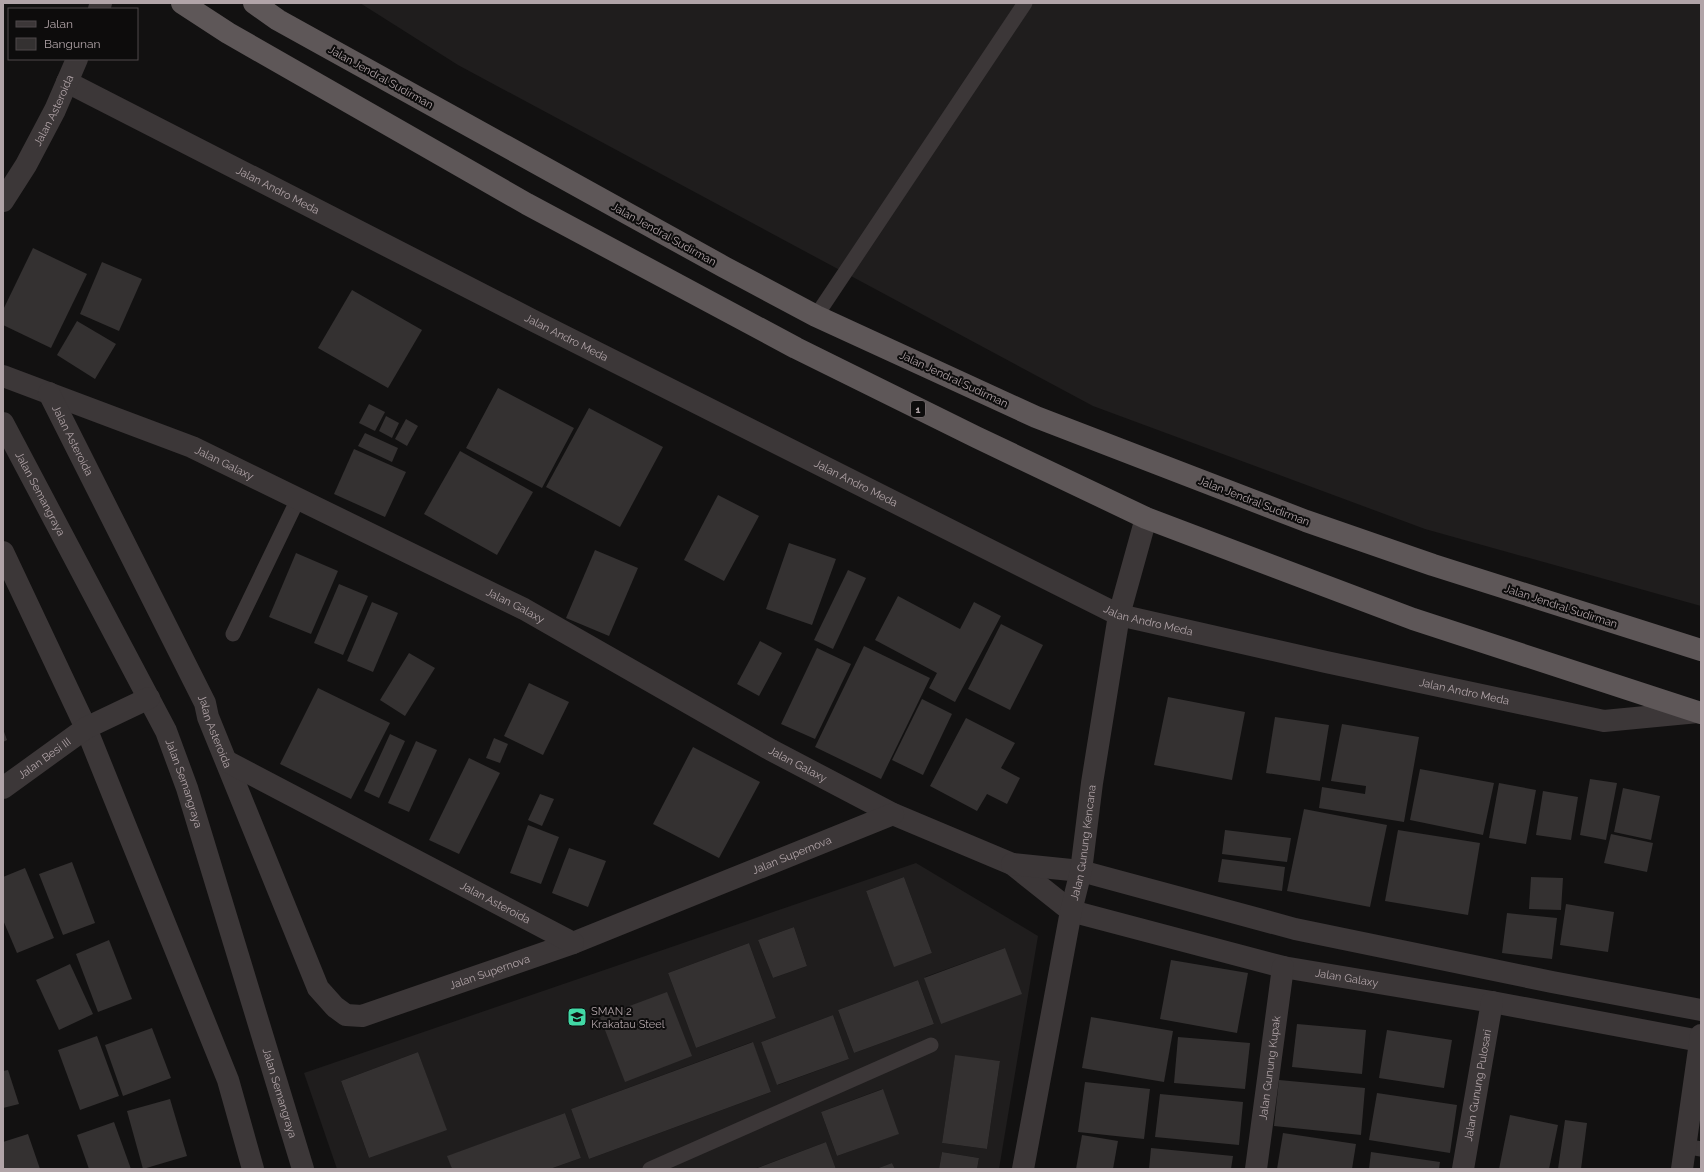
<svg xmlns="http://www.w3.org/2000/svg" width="1704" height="1172" font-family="Raleway,sans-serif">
	<rect width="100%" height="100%" fill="#121111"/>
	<!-- built -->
	<g fill="#1f1d1d" fill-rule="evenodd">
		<path d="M360 3H1701V606L1425 529 1093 406 458 65Z"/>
		<path d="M916 863 1038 936 999 1169H977L979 1158 942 1152 939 1169H895L892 1163 876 1169H836L826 1142 754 1169H550L581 1158 565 1113 448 1156 452 1169H337L304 1073ZM904 877 932 953 894 966 866 891ZM794 927 807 966 773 978 758 940ZM749 943 776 1018 696 1048 668 973ZM1005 948 941 1024 925 977ZM918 980 934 1024 854 1053 838 1010ZM833 1015 849 1059 778 1085 761 1042ZM752 1042 771 1092 589 1159 571 1109ZM418 1052 446 1129 369 1158 341 1081ZM955 1056 1000 1061 987 1149 942 1143ZM882 1089 898 1134 837 1156 821 1112Z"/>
	</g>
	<!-- building -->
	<g fill="#343131">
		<path d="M33 248 87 274 51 348 3 325V310Z"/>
		<path d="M102 262 142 279 119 331 80 314Z"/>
		<path d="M352 290 422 330 388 388 318 348Z"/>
		<path d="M77 321 116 344 95 379 57 355Z"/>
		<path d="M498 388 574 428 542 488 466 448Z"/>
		<path d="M369 404 385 412 375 431 359 423Z"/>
		<path d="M589 408 663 447 620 527 546 487Z"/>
		<path d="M386 416 399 423 392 438 379 431Z"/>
		<path d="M406 419 418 426 407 446 395 439Z"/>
		<path d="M365 433 398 448 392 462 358 446Z"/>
		<path d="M354 449 406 472 385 517 334 494Z"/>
		<path d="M460 451 533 492 497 555 424 514Z"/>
		<path d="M718 495 759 516 724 581 684 560Z"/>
		<path d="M789 543 836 559 812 625 766 609Z"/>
		<path d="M595 550 638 568 609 636 566 618Z"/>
		<path d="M296 553 338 571 311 634 269 617Z"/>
		<path d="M848 570 866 578 833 649 814 640Z"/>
		<path d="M339 584 368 596 343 655 314 643Z"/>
		<path d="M898 596 960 629 974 602 1001 616 955 702 929 688 937 673 875 640Z"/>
		<path d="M372 602 398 613 373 672 347 661Z"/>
		<path d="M1001 624 1043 645 1010 710 968 689Z"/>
		<path d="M760 641 782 653 759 696 737 684Z"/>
		<path d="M864 646 930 678 881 779 815 747Z"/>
		<path d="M817 648 851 664 815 739 781 724Z"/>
		<path d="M409 653 435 668 405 716 380 700Z"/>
		<path d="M529 683 569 702 543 755 504 736Z"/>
		<path d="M318 688 390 723 351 799 280 764Z"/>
		<path d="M1168 697 1245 712 1232 780 1154 765Z"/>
		<path d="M922 699 952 714 923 775 892 760Z"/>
		<path d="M1275 717 1329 725 1320 781 1266 773Z"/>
		<path d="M966 718 1015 743 1001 768 1020 778 1007 804 987 794 977 811 930 786Z"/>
		<path d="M1342 724 1419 737 1404 822 1319 808 1322 787 1365 794 1366 786 1331 781Z"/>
		<path d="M3 729 7 740 3 742Z"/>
		<path d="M390 734 405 741 379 798 364 791Z"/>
		<path d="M494 738 508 744 500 763 486 758Z"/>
		<path d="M416 741 437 750 409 812 388 803Z"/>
		<path d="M693 747 760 782 719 858 653 824Z"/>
		<path d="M469 758 500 773 459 854 429 840Z"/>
		<path d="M1420 769 1494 783 1483 835 1410 820Z"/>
		<path d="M1590 779 1617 783 1606 840 1580 835Z"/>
		<path d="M1499 783 1536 790 1526 844 1489 838Z"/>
		<path d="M1623 788 1660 796 1651 840 1614 832Z"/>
		<path d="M1543 791 1578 797 1571 840 1536 835Z"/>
		<path d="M540 794 554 799 542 826 528 820Z"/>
		<path d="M1304 809 1387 825 1370 907 1287 891Z"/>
		<path d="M528 825 559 837 541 884 510 873Z"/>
		<path d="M1225 830 1291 838 1287 862 1222 854Z"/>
		<path d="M1398 830 1480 843 1468 915 1385 901Z"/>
		<path d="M1611 834 1653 843 1647 872 1604 863Z"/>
		<path d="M569 848 606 861 588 907 552 893Z"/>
		<path d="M1222 859 1285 867 1282 891 1218 882Z"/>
		<path d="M72 862 95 923 63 935 39 874Z"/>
		<path d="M25 868 54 938 17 953 3 920V877Z"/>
		<path d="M904 877 932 953 894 967 866 891Z"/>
		<path d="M1531 877 1563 878 1561 910 1529 909Z"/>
		<path d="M1566 904 1614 912 1608 952 1560 945Z"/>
		<path d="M1507 913 1557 918 1552 959 1502 953Z"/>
		<path d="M794 927 807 966 773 978 758 940Z"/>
		<path d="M109 940 132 999 98 1012 76 954Z"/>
		<path d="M749 943 776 1018 696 1048 668 973Z"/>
		<path d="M1005 948 1022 994 941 1024 924 978Z"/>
		<path d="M1171 960 1248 973 1237 1033 1160 1019Z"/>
		<path d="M70 964 93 1014 59 1030 36 980Z"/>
		<path d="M918 980 934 1024 854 1053 838 1010Z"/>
		<path d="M667 992 692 1056 625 1082 600 1017Z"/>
		<path d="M833 1015 849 1059 777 1085 761 1042Z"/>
		<path d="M1091 1017 1173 1031 1164 1082 1082 1068Z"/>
		<path d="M1297 1024 1366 1030 1362 1074 1292 1067Z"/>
		<path d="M152 1028 171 1078 123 1096 105 1045Z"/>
		<path d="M1387 1030 1452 1040 1444 1088 1379 1078Z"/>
		<path d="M97 1036 119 1096 80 1110 58 1050Z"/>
		<path d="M1178 1037 1250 1043 1245 1089 1174 1083Z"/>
		<path d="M753 1042 771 1092 589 1159 571 1109Z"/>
		<path d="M418 1052 447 1130 369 1158 341 1081Z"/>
		<path d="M955 1055 1000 1061 987 1149 942 1143Z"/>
		<path d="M8 1070 19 1104 3 1108V1071Z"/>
		<path d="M1279 1080 1365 1088 1361 1135 1274 1126Z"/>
		<path d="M1085 1082 1150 1089 1144 1139 1078 1132Z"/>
		<path d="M883 1089 899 1134 837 1156 821 1112Z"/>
		<path d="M1377 1093 1457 1105 1450 1153 1369 1140Z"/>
		<path d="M1160 1094 1243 1102 1239 1145 1155 1137Z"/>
		<path d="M170 1099 187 1156 143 1169 127 1111Z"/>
		<path d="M565 1113 581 1158 550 1169H452L447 1156Z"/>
		<path d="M1510 1115 1558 1125 1549 1169H1499Z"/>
		<path d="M1565 1120 1587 1123 1581 1169H1558Z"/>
		<path d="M114 1122 131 1169H89L77 1135Z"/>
		<path d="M1283 1133 1356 1144 1352 1169H1277Z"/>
		<path d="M28 1134 40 1169H3V1142Z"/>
		<path d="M1082 1135 1118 1141 1113 1169H1076Z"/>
		<path d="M826 1142 836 1169H755Z"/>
		<path d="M1151 1148 1233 1156 1231 1169H1149Z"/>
		<path d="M942 1152 979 1158 977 1169H939Z"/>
		<path d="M1371 1152 1440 1162 1439 1169H1369Z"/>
		<path d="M892 1163 895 1169H876Z"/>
	</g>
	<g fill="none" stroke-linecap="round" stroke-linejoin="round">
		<!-- service -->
		<g stroke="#3c3738" stroke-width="15">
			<path d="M816 316 1025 3"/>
			<path d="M233 634 298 499"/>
			<path d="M1684 1146 1701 1149"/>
			<path d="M650 1169 931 1045"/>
		</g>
		<!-- minor -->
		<g stroke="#3c3738" stroke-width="22">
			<path d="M99 9 101 3"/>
			<path id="s1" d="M67 82 532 320 1119 615 1326 662 1604 721 1698 712"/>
			<path id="s2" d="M3 201 26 165 55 110 77 59"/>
			<path id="s3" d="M3 376 192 447 524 609 771 750 893 814 1012 864 1071 911 1283 967 1492 1002 1700 1041"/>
			<path id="s4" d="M49 393 205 703 208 717 318 988 335 1007 346 1015 362 1016 573 943 893 814"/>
			<path id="s5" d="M3 423 166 731 187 788 303 1169"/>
			<path d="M3 552 86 728 228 1080 253 1169"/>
			<path id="s6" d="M228 762 573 943"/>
			<path id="s7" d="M3 788 86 728 149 698"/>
			<path d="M1012 864 1081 871 1295 929 1552 982 1701 1010"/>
			<path id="s8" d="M1023 1169 1071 911 1081 871 1092 783 1119 615 1146 518"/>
			<path id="s9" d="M1256 1169 1283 967"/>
			<path id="s10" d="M1463 1169 1492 1002"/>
			<path d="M1682 1169 1701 1035"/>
		</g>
		<!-- trunk -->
		<g stroke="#5e5758" stroke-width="22">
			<path d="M182 3 228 33 527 204 796 348 976 437 1146 518 1413 619 1701 713"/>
			<path d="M254 3 278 20 724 267 816 316 1036 417 1306 521 1433 565 1701 650"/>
		</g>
	</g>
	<!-- icons -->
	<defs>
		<symbol id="school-square" viewBox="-11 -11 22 22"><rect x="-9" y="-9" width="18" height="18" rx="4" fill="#42d9a6" stroke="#0d0c0c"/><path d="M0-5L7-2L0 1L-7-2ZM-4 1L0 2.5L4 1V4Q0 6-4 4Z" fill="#111"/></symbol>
	</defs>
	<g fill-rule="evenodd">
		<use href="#school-square" x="566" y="1006" width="22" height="22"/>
	</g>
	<g text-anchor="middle" stroke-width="4" stroke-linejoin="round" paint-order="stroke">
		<!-- shield labels -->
		<rect fill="#0d0c0c" stroke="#807679" stroke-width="1" x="911" y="401" width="14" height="16" rx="3"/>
		<g font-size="10" font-weight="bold" fill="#b1a4a8">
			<text x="918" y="413">1</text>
		</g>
		<!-- street labels -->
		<g font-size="11" fill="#b1a4a8" stroke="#0d0c0c">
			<text transform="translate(381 77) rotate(29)" y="4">Jalan Jendral Sudirman</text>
			<text dy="4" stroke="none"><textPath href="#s2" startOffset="104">Jalan Asteroida</textPath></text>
			<text dy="4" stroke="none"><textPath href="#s1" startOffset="237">Jalan Andro Meda</textPath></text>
			<text transform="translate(664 234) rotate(29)" y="4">Jalan Jendral Sudirman</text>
			<text dy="4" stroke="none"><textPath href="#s1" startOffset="561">Jalan Andro Meda</textPath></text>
			<text transform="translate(954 379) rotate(25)" y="4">Jalan Jendral Sudirman</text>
			<text dy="4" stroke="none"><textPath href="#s4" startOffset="53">Jalan Asteroida</textPath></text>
			<text dy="4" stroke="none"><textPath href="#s3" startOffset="238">Jalan Galaxy</textPath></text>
			<text dy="4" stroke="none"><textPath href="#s1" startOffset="885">Jalan Andro Meda</textPath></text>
			<text dy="4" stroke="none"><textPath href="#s5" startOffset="80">Jalan Semangraya</textPath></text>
			<text transform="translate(1254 501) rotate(21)" y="4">Jalan Jendral Sudirman</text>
			<text dy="4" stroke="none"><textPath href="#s3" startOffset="562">Jalan Galaxy</textPath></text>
			<text transform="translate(1561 606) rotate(18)" y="4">Jalan Jendral Sudirman</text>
			<text dy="4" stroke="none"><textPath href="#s1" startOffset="1209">Jalan Andro Meda</textPath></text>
			<text dy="4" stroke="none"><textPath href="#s1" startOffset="1533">Jalan Andro Meda</textPath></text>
			<text dy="4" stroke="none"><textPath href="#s4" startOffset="377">Jalan Asteroida</textPath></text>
			<text dy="4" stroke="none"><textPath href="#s7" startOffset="51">Jalan Besi III</textPath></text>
			<text dy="4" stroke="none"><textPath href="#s3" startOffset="886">Jalan Galaxy</textPath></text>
			<text dy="4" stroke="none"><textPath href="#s5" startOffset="404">Jalan Semangraya</textPath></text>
			<text dy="4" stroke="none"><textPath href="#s8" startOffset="332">Jalan Gunung Kencana</textPath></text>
			<text dy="4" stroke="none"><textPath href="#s4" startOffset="1168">Jalan Supernova</textPath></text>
			<text dy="4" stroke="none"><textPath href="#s6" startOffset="302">Jalan Asteroida</textPath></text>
			<text dy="4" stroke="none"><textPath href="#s4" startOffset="844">Jalan Supernova</textPath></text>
			<text dy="4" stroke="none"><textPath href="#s3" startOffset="1482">Jalan Galaxy</textPath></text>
			<text dy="4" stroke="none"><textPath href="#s9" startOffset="102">Jalan Gunung Kupak</textPath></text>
			<text dy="4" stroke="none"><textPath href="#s10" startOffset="85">Jalan Gunung Pulosari</textPath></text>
			<text dy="4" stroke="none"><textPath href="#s5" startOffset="728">Jalan Semangraya</textPath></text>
		</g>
		<!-- poi labels -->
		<g font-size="11" fill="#b1a4a8" stroke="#0d0c0c" text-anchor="start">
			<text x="591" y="1015">SMAN 2<tspan x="591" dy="13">Krakatau Steel</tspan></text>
		</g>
	</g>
	<!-- border -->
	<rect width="1704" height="1172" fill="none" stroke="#b1a4a8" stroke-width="8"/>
	<!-- legend -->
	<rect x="8" y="8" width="130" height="52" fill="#0d0c0c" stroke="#4f494a"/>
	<rect x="16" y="21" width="20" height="6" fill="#3c3738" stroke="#4f494a"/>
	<text x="44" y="28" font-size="12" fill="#b1a4a8">Jalan</text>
	<rect x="16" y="38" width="20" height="12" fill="#343131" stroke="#4f494a"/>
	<text x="44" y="48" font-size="12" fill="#b1a4a8">Bangunan</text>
</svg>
